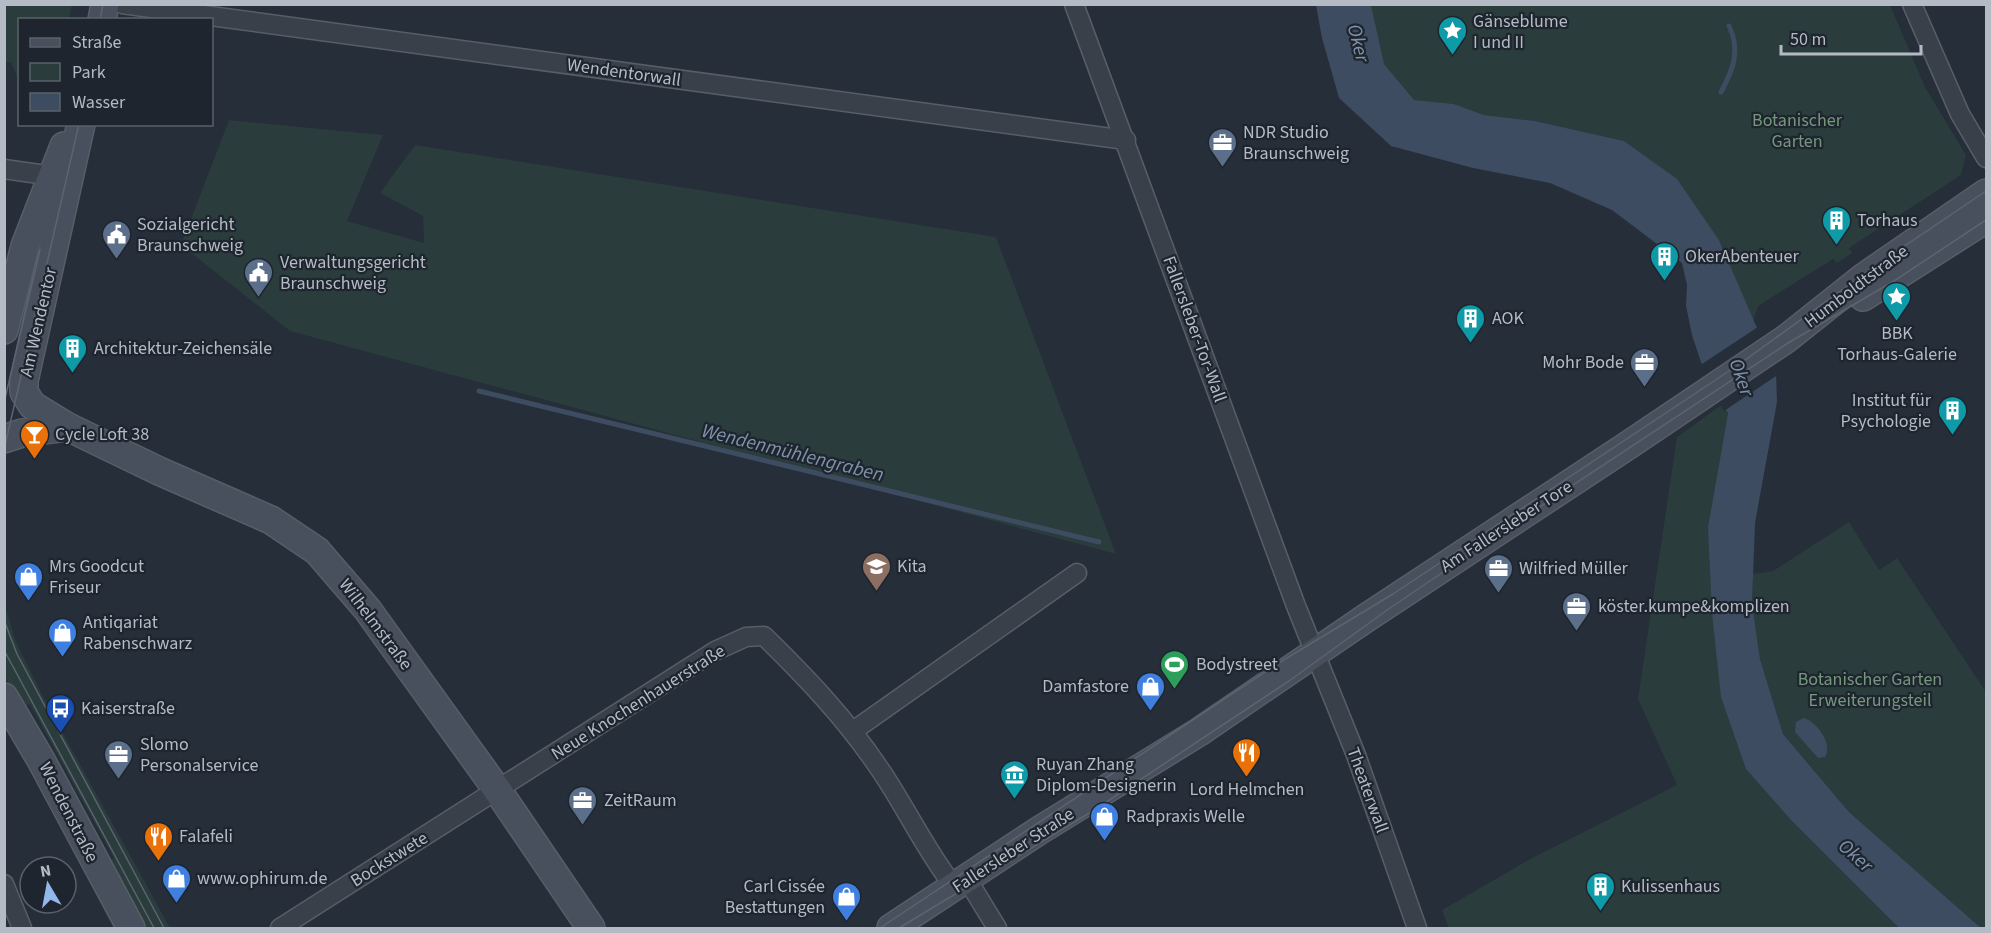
<svg xmlns="http://www.w3.org/2000/svg" width="1991" height="933" font-family="'Source Sans 3',sans-serif">
	<rect width="100%" height="100%" fill="#252e39"/>
	<!-- green -->
	<g fill="#2a3c3c">
		<path d="M5 4 72 5 69 19 20 20 19 81 11 62H5Z"/>
		<path d="M1371 5H1890L1925 87 1966 155 1961 175 1849 248 1852 253 1837 263 1833 259 1758 306 1753 323 1719 240 1624 141 1535 121 1484 115 1454 104 1414 101 1383 64Z"/>
		<path d="M229 120 383 135 347 221 424 243 423 216 380 193 415 145 996 237 1116 554 290 331 181 245Z"/>
		<path d="M1724 403 1728 413 1708 527 1791 820 1899 928H1449L1442 910 1532 858 1677 785 1638 699 1677 437Z"/>
		<path d="M1849 522 1879 570 1897 558 1986 692V928H1981L1849 812 1783 734 1760 659 1752 603 1753 574 1773 571Z"/>
		<path d="M4 603 16 642 43 697 170 928H141L114 878 119 875 111 860 114 858 30 704 23 707 5 677Z"/>
	</g>
	<!-- water -->
	<g fill="#3d4c60">
		<path d="M1316 5H1371L1384 64 1414 100 1454 104 1484 115 1535 121 1624 141 1677 179 1719 240 1776 372 1777 402 1755 523 1752 603 1760 659 1783 734 1849 812 1981 928H1899L1791 820 1746 769 1721 697 1712 613 1708 527 1728 413 1704 371 1692 335 1686 306 1687 285 1682 263 1612 210 1550 183 1473 168 1391 146 1339 98 1322 38Z"/>
		<path d="M1804 718C1817 722 1833 744 1825 757L1818 758 1795 732 1796 722Z"/>
	</g>
	<!-- pier -->
	<path fill="#252e39" d="M1758 327 1779 374 1724 411 1699 366Z"/>
	<g fill="none" stroke-linecap="round" stroke-linejoin="round">
		<!-- stream -->
		<g stroke="#3d4c60" stroke-width="5">
			<path d="M1721 92C1733 70 1741 50 1729 26"/>
			<path d="M479 391 1099 542"/>
		</g>
		<defs>
			<g id="minor">
				<path d="M122 4 1126 140"/>
				<path d="M1074 4 1296 606 1356 755 1417 928"/>
				<path d="M1912 4 1960 114 1986 158"/>
				<path d="M4 169 53 176 61 180"/>
				<path d="M853 731 1077 573"/>
				<path d="M967 879 997 928"/>
				<path d="M4 884 22 928"/>
				<path d="M280 928 715 651 746 637 764 636C806 677 846 719 879 768 906 807 925 850 955 888"/>
			</g>
			<g id="secondary">
				<path d="M102 20 105 4"/>
				<path d="M81 124 24 381V392L32 405 68 427 159 471 271 520 317 551 367 609 498 791 591 928"/>
				<path d="M1863 297 1986 219"/>
				<path d="M4 330 25 246 64 146"/>
				<path d="M4 439 22 433 68 427"/>
				<path d="M4 697 41 760 131 928"/>
				<path d="M891 928 1040 830 1199 732 1366 618 1630 444 1786 339 1864 277 1986 193"/>
			</g>
		</defs>
		<!-- minor casing -->
		<use href="#minor" stroke="#575e67" stroke-width="21"/>
		<!-- secondary casing -->
		<use href="#secondary" stroke="#575e67" stroke-width="30"/>
		<!-- minor -->
		<use href="#minor" stroke="#394049" stroke-width="18"/>
		<!-- secondary -->
		<use href="#secondary" stroke="#47505c" stroke-width="27"/>
		<!-- tram -->
		<g stroke="#5b6470" stroke-width="1.5">
			<path d="M100 20 103 4"/>
			<path d="M4 403 40 250"/>
			<path d="M4 450 79 124"/>
			<path d="M4 620 17 654 164 928"/>
			<path d="M4 650 154 928"/>
			<path d="M880 928 1277 664 1393 594 1741 363 1875 266 1986 191"/>
			<path d="M899 928 1096 809 1289 681 1390 608 1523 518 1788 343 1894 281 1986 220"/>
		</g>
	</g>
	<!-- icons -->
	<defs>
		<symbol id="sight-pin" viewBox="-11 -11 22 30"><path d="M0 17L-7.5 6A9.5 9.5 0 1 1 7.5 6Z" fill="#0f9aa8" stroke="#1e252e"/><path d="M0-6L1.8-2.2L6-1.7L2.9 1.2L3.7 5.4L0 3.3L-3.7 5.4L-2.9 1.2L-6-1.7L-1.8-2.2Z" fill="#fff"/></symbol>
		<symbol id="office-pin" viewBox="-11 -11 22 30"><path d="M0 17L-7.5 6A9.5 9.5 0 1 1 7.5 6Z" fill="#5c6f8a" stroke="#1e252e"/><path d="M-6-3h4V-5.5h4V-3h4V5H-6ZM-1-4.5V-3h2v-1.5ZM-6 0V1H6V0Z" fill="#fff"/></symbol>
		<symbol id="building-pin" viewBox="-11 -11 22 30"><path d="M0 17L-7.5 6A9.5 9.5 0 1 1 7.5 6Z" fill="#0f9aa8" stroke="#1e252e"/><path d="M-4-6H4V6H1V3H-1V6H-4ZM-2.5-4.3h1.7v1.8h-1.7ZM.8-4.3h1.7v1.8H.8ZM-2.5-1h1.7V.8h-1.7ZM.8-1h1.7V.8H.8Z" fill="#fff"/></symbol>
		<symbol id="civic-pin" viewBox="-11 -11 22 30"><path d="M0 17L-7.5 6A9.5 9.5 0 1 1 7.5 6Z" fill="#5c6f8a" stroke="#1e252e"/><path d="M-.6-6.5H3V-4.5H.6V-3L4-1V1h2V6H-6V1h2V-1L-.6-3ZM-1.2 2.5V6h2.4V2.5Z" fill="#fff"/></symbol>
		<symbol id="bar-pin" viewBox="-11 -11 22 30"><path d="M0 17L-7.5 6A9.5 9.5 0 1 1 7.5 6Z" fill="#e8710a" stroke="#1e252e"/><path d="M-6-5H6L.8 .8V4.5H3.5V6h-7V4.5H-.8V.8Z" fill="#fff"/></symbol>
		<symbol id="school-pin" viewBox="-11 -11 22 30"><path d="M0 17L-7.5 6A9.5 9.5 0 1 1 7.5 6Z" fill="#8d6e63" stroke="#1e252e"/><path d="M0-5L7-2L0 1L-7-2ZM-4 1L0 2.5L4 1V4Q0 6-4 4Z" fill="#fff"/></symbol>
		<symbol id="shop-pin" viewBox="-11 -11 22 30"><path d="M0 17L-7.5 6A9.5 9.5 0 1 1 7.5 6Z" fill="#3f7fe0" stroke="#1e252e"/><path d="M-5-2.5h2.3a2.7 3.5 0 0 1 5.4 0H5L5.5 6h-11ZM-1.5-2.5h3a1.5 2.3 0 0 0-3 0Z" fill="#fff"/></symbol>
		<symbol id="stadium-pin" viewBox="-11 -11 22 30"><path d="M0 17L-7.5 6A9.5 9.5 0 1 1 7.5 6Z" fill="#2e9e5b" stroke="#1e252e"/><path d="M0-5a6.5 5 0 1 0 0 10a6.5 5 0 1 0 0-10ZM-3.5-1.8h7v3.6h-7Z" fill="#fff"/></symbol>
		<symbol id="bus-pin" viewBox="-11 -11 22 30"><path d="M0 17L-7.5 6A9.5 9.5 0 1 1 7.5 6Z" fill="#1a4fb4" stroke="#1e252e"/><path d="M-5-6H5V4H4V6H2V4H-2V6H-4V4H-5ZM-3.5-4V0h7V-4ZM-3.5 1.2v1.5H-2V1.2ZM2 1.2v1.5H3.5V1.2Z" fill="#fff"/></symbol>
		<symbol id="restaurant-pin" viewBox="-11 -11 22 30"><path d="M0 17L-7.5 6A9.5 9.5 0 1 1 7.5 6Z" fill="#e8710a" stroke="#1e252e"/><path d="M-5-6h1v4h1v-4h1v4h1v-4h1v5L-1.5 .5V6h-2V.5L-5-1ZM5-6V6H3V1.5H1.5Q1.5-4 5-6Z" fill="#fff"/></symbol>
		<symbol id="museum-pin" viewBox="-11 -11 22 30"><path d="M0 17L-7.5 6A9.5 9.5 0 1 1 7.5 6Z" fill="#0f9aa8" stroke="#1e252e"/><path d="M0-6L6-3V-2H-6V-3ZM-5-1h2V3h-2ZM-1-1h2V3h-2ZM3-1h2V3H3ZM-6 4H6V6H-6Z" fill="#fff"/></symbol>
	</defs>
	<g fill-rule="evenodd">
		<use href="#sight-pin" x="1436" y="14" width="33" height="45"/>
		<use href="#office-pin" x="1206" y="126" width="33" height="45"/>
		<use href="#building-pin" x="1820" y="204" width="33" height="45"/>
		<use href="#civic-pin" x="100" y="218" width="33" height="45"/>
		<use href="#building-pin" x="1648" y="240" width="33" height="45"/>
		<use href="#civic-pin" x="242" y="256" width="33" height="45"/>
		<use href="#sight-pin" x="1880" y="280" width="33" height="45"/>
		<use href="#building-pin" x="1454" y="302" width="33" height="45"/>
		<use href="#building-pin" x="56" y="332" width="33" height="45"/>
		<use href="#office-pin" x="1628" y="346" width="33" height="45"/>
		<use href="#building-pin" x="1936" y="394" width="33" height="45"/>
		<use href="#bar-pin" x="18" y="418" width="33" height="45"/>
		<use href="#school-pin" x="860" y="550" width="33" height="45"/>
		<use href="#office-pin" x="1482" y="552" width="33" height="45"/>
		<use href="#shop-pin" x="12" y="560" width="33" height="45"/>
		<use href="#office-pin" x="1560" y="590" width="33" height="45"/>
		<use href="#shop-pin" x="46" y="616" width="33" height="45"/>
		<use href="#stadium-pin" x="1158" y="648" width="33" height="45"/>
		<use href="#shop-pin" x="1134" y="670" width="33" height="45"/>
		<use href="#bus-pin" x="44" y="692" width="33" height="45"/>
		<use href="#restaurant-pin" x="1230" y="736" width="33" height="45"/>
		<use href="#office-pin" x="102" y="738" width="33" height="45"/>
		<use href="#museum-pin" x="998" y="758" width="33" height="45"/>
		<use href="#office-pin" x="566" y="784" width="33" height="45"/>
		<use href="#shop-pin" x="1088" y="800" width="33" height="45"/>
		<use href="#restaurant-pin" x="142" y="820" width="33" height="45"/>
		<use href="#shop-pin" x="160" y="862" width="33" height="45"/>
		<use href="#building-pin" x="1584" y="870" width="33" height="45"/>
		<use href="#shop-pin" x="830" y="880" width="33" height="45"/>
	</g>
	<g text-anchor="middle" stroke-width="4.5" stroke-linejoin="round" paint-order="stroke">
		<!-- poi labels -->
		<g font-size="18" fill="#b4bbc5" stroke="#1e252e" text-anchor="start">
			<text x="1473" y="27">Gänseblume<tspan x="1473" dy="21">I und II</tspan></text>
			<text x="1243" y="138">NDR Studio<tspan x="1243" dy="21">Braunschweig</tspan></text>
			<text x="1857" y="226">Torhaus</text>
			<text x="137" y="230">Sozialgericht<tspan x="137" dy="21">Braunschweig</tspan></text>
			<text x="1685" y="262">OkerAbenteuer</text>
			<text x="280" y="268">Verwaltungsgericht<tspan x="280" dy="21">Braunschweig</tspan></text>
			<text x="1492" y="324">AOK</text>
			<text x="1897" y="339" text-anchor="middle">BBK<tspan x="1897" dy="21">Torhaus-Galerie</tspan></text>
			<text x="94" y="354">Architektur-Zeichensäle</text>
			<text x="1624" y="368" text-anchor="end">Mohr Bode</text>
			<text x="1931" y="406" text-anchor="end">Institut für<tspan x="1931" dy="21">Psychologie</tspan></text>
			<text x="55" y="440">Cycle Loft 38</text>
			<text x="49" y="572">Mrs Goodcut<tspan x="49" dy="21">Friseur</tspan></text>
			<text x="897" y="572">Kita</text>
			<text x="1519" y="574">Wilfried Müller</text>
			<text x="1598" y="612">köster.kumpe&amp;komplizen</text>
			<text x="83" y="628">Antiqariat<tspan x="83" dy="21">Rabenschwarz</tspan></text>
			<text x="1196" y="670">Bodystreet</text>
			<text x="1129" y="692" text-anchor="end">Damfastore</text>
			<text x="81" y="714">Kaiserstraße</text>
			<text x="140" y="750">Slomo<tspan x="140" dy="21">Personalservice</tspan></text>
			<text x="1036" y="770">Ruyan Zhang<tspan x="1036" dy="21">Diplom-Designerin</tspan></text>
			<text x="1247" y="795" text-anchor="middle">Lord Helmchen</text>
			<text x="604" y="806">ZeitRaum</text>
			<text x="1126" y="822">Radpraxis Welle</text>
			<text x="179" y="842">Falafeli</text>
			<text x="197" y="884">www.ophirum.de</text>
			<text x="825" y="892" text-anchor="end">Carl Cissée<tspan x="825" dy="21">Bestattungen</tspan></text>
			<text x="1621" y="892">Kulissenhaus</text>
		</g>
		<!-- street labels -->
		<g font-size="18" fill="#b4bbc5" stroke="#1e252e">
			<text transform="translate(624 72) rotate(8)" y="6">Wendentorwall</text>
			<text transform="translate(1856 286) rotate(-37)" y="6">Humboldtstraße</text>
			<text transform="translate(38 322) rotate(-77)" y="6">Am Wendentor</text>
			<text transform="translate(1195 329) rotate(70)" y="6">Fallersleber-Tor-Wall</text>
			<text transform="translate(1506 526) rotate(-33)" y="6">Am Fallersleber Tore</text>
			<text transform="translate(376 624) rotate(53)" y="6">Wilhelmstraße</text>
			<text transform="translate(638 702) rotate(-32)" y="6">Neue Knochenhauerstraße</text>
			<text transform="translate(1368 790) rotate(70)" y="6">Theaterwall</text>
			<text transform="translate(69 812) rotate(63)" y="6">Wendenstraße</text>
			<text transform="translate(1013 850) rotate(-33)" y="6">Fallersleber Straße</text>
			<text transform="translate(389 859) rotate(-32)" y="6">Bockstwete</text>
		</g>
		<!-- park labels -->
		<g font-size="18" fill="#75987d" stroke="#1e252e">
			<text x="1797" y="126">Botanischer<tspan x="1797" dy="21">Garten</tspan></text>
			<text x="1870" y="685">Botanischer Garten<tspan x="1870" dy="21">Erweiterungsteil</tspan></text>
		</g>
		<!-- water labels -->
		<g font-size="20" font-style="italic" fill="#7f92aa" stroke="#1e252e">
			<text transform="translate(1359 43) rotate(76)" y="7">Oker</text>
			<text transform="translate(1742 377) rotate(71)" y="7">Oker</text>
			<text transform="translate(793 452) rotate(14)" y="7">Wendenmühlengraben</text>
			<text transform="translate(1856 855) rotate(42)" y="7">Oker</text>
		</g>
	</g>
	<!-- border -->
	<rect width="1991" height="933" fill="none" stroke="#b4bbc5" stroke-width="12"/>
	<!-- legend -->
	<rect x="18" y="18" width="195" height="108" fill="#1e252e" stroke="#5a616a" stroke-width="1.5"/>
	<rect x="30" y="38" width="30" height="9" fill="#47505c" stroke="#5a616a" stroke-width="1.5"/>
	<text x="72" y="48" font-size="18" fill="#b4bbc5">Straße</text>
	<rect x="30" y="63" width="30" height="18" fill="#2a3c3c" stroke="#5a616a" stroke-width="1.5"/>
	<text x="72" y="78" font-size="18" fill="#b4bbc5">Park</text>
	<rect x="30" y="93" width="30" height="18" fill="#3d4c60" stroke="#5a616a" stroke-width="1.5"/>
	<text x="72" y="108" font-size="18" fill="#b4bbc5">Wasser</text>
	<!-- north arrow -->
	<g transform="translate(48 885) rotate(350)"><circle r="28" fill="#1e252e" stroke="#5a616a" stroke-width="1.5"/>
	<path d="M0-4.5L10 22L0 15L-10 22Z" fill="#93b7eb"/>
	<text y="-9" font-size="16" font-weight="bold" text-anchor="middle" fill="#b4bbc5">N</text>
	</g>
	<!-- scale -->
	<path d="M1781 45v9h140v-9" fill="none" stroke="#b4bbc5" stroke-width="3"/>
	<text x="1790" y="45" font-size="18" fill="#b4bbc5" stroke="#1e252e" stroke-width="4.5" paint-order="stroke">50 m</text>
</svg>
